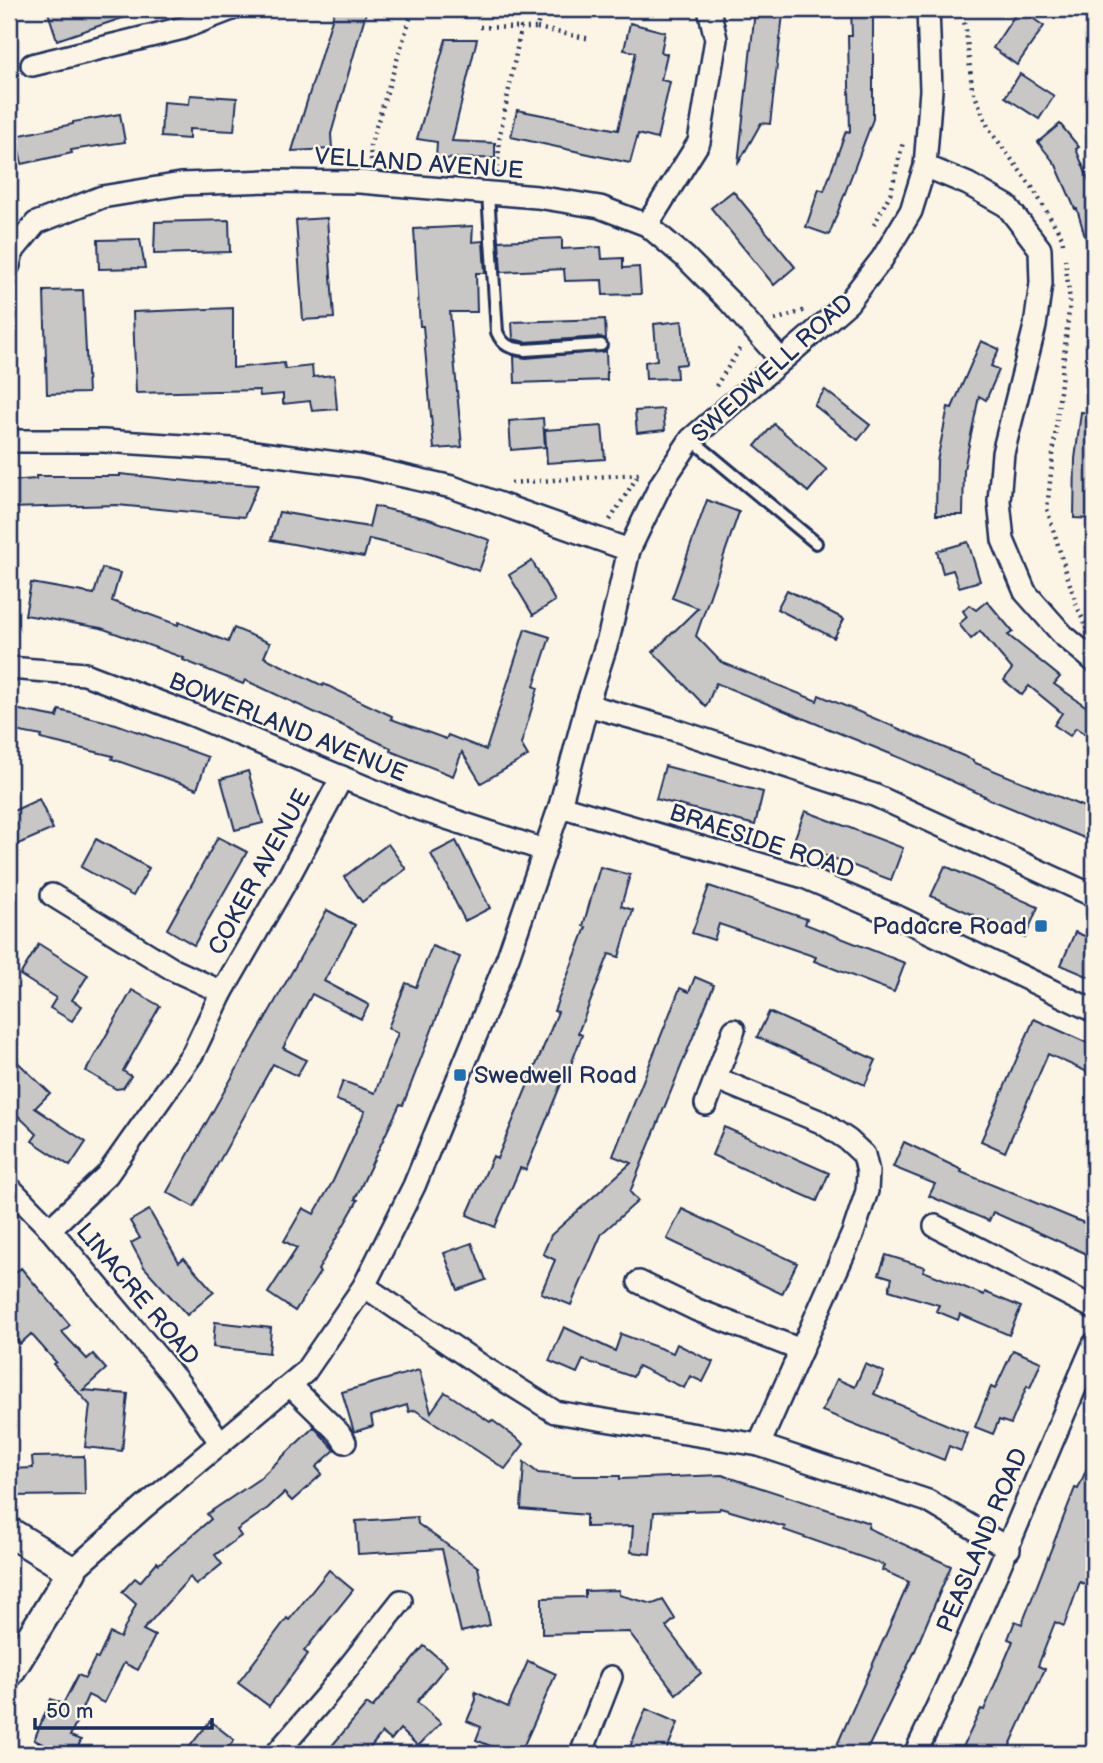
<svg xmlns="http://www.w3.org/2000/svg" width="1103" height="1763" font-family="'Balsamiq Sans',sans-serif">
	<rect width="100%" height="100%" fill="#fcf5e5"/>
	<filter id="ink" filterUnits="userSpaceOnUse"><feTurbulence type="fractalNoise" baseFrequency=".0143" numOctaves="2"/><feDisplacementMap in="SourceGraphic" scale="14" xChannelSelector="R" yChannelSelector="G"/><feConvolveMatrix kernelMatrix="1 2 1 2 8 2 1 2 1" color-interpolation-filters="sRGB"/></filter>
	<g filter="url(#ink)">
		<!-- building -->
		<g fill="#c8c7c6" stroke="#1b2f5e" stroke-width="2">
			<path d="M47 9H139L140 12 57 40Z"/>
			<path d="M335 9H367L331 134 332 149 292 151Z"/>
			<path d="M851 9H873V119L829 235 806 227 819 189 824 191 846 131 850 132 848 36H852Z"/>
			<path d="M1019 9 1044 26 1017 65 993 48Z"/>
			<path d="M755 11 783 14 770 124 761 123 738 164Z"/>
			<path d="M630 23 665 32 661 52 667 54 661 80 670 82 657 139 638 134 630 163 511 137 517 110 618 130 636 52 624 50Z"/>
			<path d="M446 39H477L452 141 495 143V158L436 159 437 142 417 139Z"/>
			<path d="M1020 74 1054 96 1039 119 1005 97Z"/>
			<path d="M190 95 237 98 234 131 189 129V139L161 137 163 102 189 104Z"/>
			<path d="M120 114 125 142 71 150 72 153 22 164 16 136 73 124V122Z"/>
			<path d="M1060 124 1079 147 1076 149 1094 193V250H1089L1077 209H1075L1056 165 1038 142Z"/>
			<path d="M733 191 795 267 774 285 711 208Z"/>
			<path d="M327 218 334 318 303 320 296 220Z"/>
			<path d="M229 220 230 252 154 254 155 222Z"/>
			<path d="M473 226 472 242 483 241 485 273H476L477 312H450L462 447 434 449 423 326H420L414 229Z"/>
			<path d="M562 238V249L601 247 602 259 623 258V268L639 267 641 294 603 295 602 280 565 281 564 269 501 272 499 241Z"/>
			<path d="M140 239 145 268 99 269 98 240Z"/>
			<path d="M83 290 88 393 47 394 44 291Z"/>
			<path d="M233 308V368L284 363 285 369 312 366 313 377 334 375 337 409 312 411 310 401 283 404V394L260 396 259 390 136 393 133 312Z"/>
			<path d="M605 319 606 339 600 337 525 342 513 339 512 322Z"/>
			<path d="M682 321 686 364 676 365 677 378 646 379 645 362 657 360 654 324Z"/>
			<path d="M981 341 999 349 991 366 999 370 986 400 979 396 964 469 963 515H936L937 461 948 407 952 408Z"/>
			<path d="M606 351 607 380 515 383 514 356 526 358Z"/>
			<path d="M825 390 870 425 858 440 814 405Z"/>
			<path d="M663 409 665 430 637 433 635 411Z"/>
			<path d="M1081 412 1094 413V519L1074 518 1075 459Z"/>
			<path d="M543 418 545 447 511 450 509 421Z"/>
			<path d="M774 424 827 470 808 492 755 446Z"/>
			<path d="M602 426 605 459 547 463 545 430Z"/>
			<path d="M120 474 197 482 258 485 244 517 117 505 9 508V481L36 479V476H120Z"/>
			<path d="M707 500 739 512 696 636 721 662 817 701 819 695 973 760V762L1094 811V842L984 797 985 796 903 759 716 683 706 707 653 652 698 608 672 598Z"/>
			<path d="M374 506 429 519 490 540 479 571 425 552 369 539 364 557 271 540 279 512 369 527Z"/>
			<path d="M968 542 980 581 959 587 953 570 943 573 937 551Z"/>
			<path d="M532 561 555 601 533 615 509 575Z"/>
			<path d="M102 568 120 573 112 601 178 625 179 622 228 642 234 628 270 643 264 657 323 686 324 684 392 716 391 719 446 739 448 735 486 750 525 629 550 637 534 686 538 688 521 744 528 756 481 783 462 752 453 776 390 751 391 748 245 680 243 684 183 660 184 658 101 628 25 615 31 583 94 594Z"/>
			<path d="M787 590 844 619 834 638 777 609Z"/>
			<path d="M987 601 1013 632 1008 635 1060 677 1054 684 1094 712V740L1076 728 1070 736 1054 725 1062 713 1029 686 1022 695 1004 680 1012 669 980 631 971 639 959 624 967 617 963 611 969 605 976 610Z"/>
			<path d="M9 708 57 717 59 710 116 724 208 757 197 789 112 759 113 756 41 739 42 736 9 730Z"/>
			<path d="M665 766 763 792 755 825 656 799Z"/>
			<path d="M248 771 263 823 235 830 221 779Z"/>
			<path d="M39 799 53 829 9 848V813Z"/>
			<path d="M805 811 903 848 891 880 793 843Z"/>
			<path d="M218 837 247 852 194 945 167 929Z"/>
			<path d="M96 839 149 868 133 896 81 867Z"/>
			<path d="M456 841 490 908 465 921 431 854Z"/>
			<path d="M388 844 406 869 362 902 344 877Z"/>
			<path d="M945 866 1038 907 1025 938 931 896Z"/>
			<path d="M600 867 630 875 621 906 633 910 619 957 609 954 578 1033 582 1035 567 1075 565 1074 526 1170 520 1168 495 1227 467 1215 493 1156 497 1159 558 1012 554 1011 586 927 583 926Z"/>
			<path d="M709 886 807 919 805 924 905 963 894 992 814 961 816 957 719 924 714 940 692 933Z"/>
			<path d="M327 910 355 925 324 981 369 1005 361 1019 312 994 283 1048 306 1060 297 1076 273 1064 194 1207 167 1192Z"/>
			<path d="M1075 932 1094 940V979L1061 965Z"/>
			<path d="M39 944 88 975 72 1000 82 1006 72 1021 50 1008 56 998 20 975Z"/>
			<path d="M432 946 460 957 403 1105 400 1104 355 1199 358 1200 318 1270 320 1272 295 1311 268 1293 297 1248 284 1241 303 1208 314 1214 333 1181 365 1111 336 1100 343 1081 375 1093 398 1033 388 1028 406 983 416 987Z"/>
			<path d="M695 977 714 985 630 1192 638 1201 602 1233 571 1305 541 1293 555 1260 543 1254 551 1235 631 1163 613 1156 680 988 689 992Z"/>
			<path d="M132 990 160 1006 123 1071 131 1076 123 1088 116 1089 86 1071Z"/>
			<path d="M769 1012 876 1060 865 1085 757 1037Z"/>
			<path d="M1034 1019 1094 1046V1075L1048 1054 1005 1152 981 1141Z"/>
			<path d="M9 1054 50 1093 35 1108 86 1142 70 1166 32 1141 37 1134 9 1107Z"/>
			<path d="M724 1127 829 1173 817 1201 712 1155Z"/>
			<path d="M904 1142 962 1170 961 1172 1094 1227V1244L1089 1255 993 1212 989 1221 929 1196 935 1184 893 1167Z"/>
			<path d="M682 1209 797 1263 782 1294 667 1239Z"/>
			<path d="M149 1210 179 1262 184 1258 214 1292 187 1315 144 1267 131 1243 140 1238 130 1221Z"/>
			<path d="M472 1243 486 1280 458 1290 444 1253Z"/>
			<path d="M886 1255 925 1267 923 1271 984 1295 985 1292 1021 1307 1009 1335 960 1314 958 1320 936 1311 939 1305 889 1290 892 1278 879 1274Z"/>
			<path d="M21 1268 70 1325 62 1332 87 1359 93 1354 106 1369 83 1390 128 1394 122 1451 85 1447 90 1405 53 1364 56 1362 31 1334 20 1344 9 1331V1278Z"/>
			<path d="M215 1322 271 1328 269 1353 213 1347Z"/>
			<path d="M564 1327 615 1351 621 1334 673 1353 677 1344 713 1362 703 1382 690 1376 684 1388 638 1366 633 1377 583 1360 577 1373 549 1361Z"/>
			<path d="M1013 1350 1041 1362 1030 1388 1027 1386 1011 1424 999 1420 993 1434 975 1427 991 1387 995 1389Z"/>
			<path d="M865 1364 884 1372 874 1394 967 1433 961 1451 949 1446 944 1460 822 1411 837 1379 855 1387Z"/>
			<path d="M419 1370 431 1412 445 1392 490 1422 492 1420 524 1444 505 1469 415 1410 409 1412 407 1405 371 1416 373 1426 354 1432 342 1392Z"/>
			<path d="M314 1427 335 1450 316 1467 322 1474 292 1501 284 1493 268 1508 237 1530 241 1536 215 1555 222 1564 196 1585 190 1577 143 1630 155 1636 138 1670 124 1663 104 1703 88 1695 70 1736 81 1740 75 1754H42L47 1746 34 1740 51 1699 63 1704 78 1675 85 1678 95 1658 98 1659 110 1633 120 1638 136 1604 122 1592 135 1578 140 1582 157 1562 159 1564 211 1519 207 1514 259 1479Z"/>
			<path d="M1094 1452V1568L1087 1585 1080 1582 1064 1626 1055 1622 1038 1666 1045 1669 1006 1754H976L963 1747 981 1709 984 1710 1013 1641 1008 1639 1015 1621 1022 1624 1075 1488 1078 1489Z"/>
			<path d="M84 1456 85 1495 11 1496 10 1469 33 1468 32 1457Z"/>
			<path d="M524 1462 538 1473 575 1476H620V1479L722 1475 869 1523 868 1528 951 1566 914 1653 865 1754H833L909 1582 882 1570 884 1565 784 1530 785 1527 720 1508 719 1510 654 1512 650 1554 631 1552 633 1526 586 1527V1515L521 1509Z"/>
			<path d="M417 1517 418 1524 478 1567 490 1625 461 1632 442 1549 358 1554 356 1521Z"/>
			<path d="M329 1570 353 1590 304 1651 308 1654 269 1706 238 1683 287 1618 289 1620Z"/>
			<path d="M619 1590V1595L653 1604 663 1600 675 1619 666 1627 701 1673 676 1694 629 1632 542 1634V1598L585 1597V1591Z"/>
			<path d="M424 1646 447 1665 417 1702 441 1723 418 1746 400 1729 391 1740 382 1733 365 1754H325L367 1704 372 1708Z"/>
			<path d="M528 1661 556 1674 520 1754H490L493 1747 476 1740 481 1727 467 1721 476 1700 475 1692 508 1707Z"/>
			<path d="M646 1709 678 1723 665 1754H627Z"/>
			<path d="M210 1721 234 1740 223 1754H184Z"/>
		</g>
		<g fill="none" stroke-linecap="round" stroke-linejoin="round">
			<defs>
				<g id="lane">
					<path d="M488 194 497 332C503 346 510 348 525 350L601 345"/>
					<path d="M691 439 816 543"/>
				</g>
				<g id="street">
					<path d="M32 65 183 28 232 9"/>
					<path d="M925 166 968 184 1007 206 1040 249 1041 283 1035 326 1003 453 999 501 1003 540 1025 592 1063 635 1094 661"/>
					<path d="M647 225 699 142 716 39 709 9"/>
					<path d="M9 265 12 252 36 223 102 197 181 184 268 181 360 182 537 197 600 207 647 225 686 258 730 302 781 360"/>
					<path d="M9 441H103L232 449 359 466 452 487 629 550"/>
					<path d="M9 668 85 674 193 715 413 807 544 850"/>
					<path d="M587 705 669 728 874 795 1094 896"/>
					<path d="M560 806 804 877 900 918 1094 1011"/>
					<path d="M52 895 174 970 222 992"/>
					<path d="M717 1079 821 1122 848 1140 864 1155 868 1172 867 1191 853 1233 759 1445"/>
					<path d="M706 1104 734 1030"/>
					<path d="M9 1187 50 1229 179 1383 220 1442"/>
					<path d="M935 1226 1094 1308"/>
					<path d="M50 1229 107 1175 193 1053 222 992 290 874 342 777"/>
					<path d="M639 1282 697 1310 801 1350"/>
					<path d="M364 1286 483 1367 555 1412 759 1445 928 1501 1009 1549"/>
					<path d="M290 1385 339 1433 345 1442"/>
					<path d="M72 1571 143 1508 305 1372 364 1286 414 1186 508 957 560 806 587 705 609 636 629 550 661 484 691 439 848 303 882 259 911 211 925 166 931 90 928 9"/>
					<path d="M276 1754 326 1696 401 1601"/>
					<path d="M581 1754 611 1677"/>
					<path d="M915 1754C980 1620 1034 1481 1094 1344"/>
				</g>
				<path id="secondary" d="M9 1532 72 1571 9 1673"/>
			</defs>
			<!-- lane casing -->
			<use href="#lane" stroke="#1b2f5e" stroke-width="16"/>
			<!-- street casing -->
			<use href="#street" stroke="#1b2f5e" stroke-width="26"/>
			<!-- secondary casing -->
			<use href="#secondary" stroke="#1b2f5e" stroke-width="33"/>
			<!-- path -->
			<g stroke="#1b2f5e" stroke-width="4.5" stroke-dasharray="2 5" stroke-linecap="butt">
				<path d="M961 9 966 30 972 88 989 129 1032 187 1062 237 1063 243"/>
				<path d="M480 27 521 28"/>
				<path d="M537 28 591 39"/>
				<path d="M371 161 370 146 413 9"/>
				<path d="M497 174 500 135 521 28H537L541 9"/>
				<path d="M874 225 891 192 903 142"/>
				<path d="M1065 259 1070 301 1047 509 1076 604 1085 624"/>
				<path d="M775 320 806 310"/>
				<path d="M716 386 741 347"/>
				<path d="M511 483 639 474"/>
				<path d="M610 520 637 477"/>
			</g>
			<!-- lane -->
			<use href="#lane" stroke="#fcf5e5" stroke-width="10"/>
			<!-- street -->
			<use href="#street" stroke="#fcf5e5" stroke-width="21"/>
			<!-- secondary -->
			<use href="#secondary" stroke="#fcf5e5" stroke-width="28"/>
		</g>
	</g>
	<!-- markers -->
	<g fill="#1f6fb2" stroke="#fcf5e5" stroke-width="2.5">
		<rect x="1034" y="919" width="14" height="14" rx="3.5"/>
		<rect x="453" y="1068" width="14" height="14" rx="3.5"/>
	</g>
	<g text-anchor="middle" stroke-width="5" stroke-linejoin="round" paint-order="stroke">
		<!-- street labels -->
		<g font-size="24" fill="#1b2f5e" stroke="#fcf5e5">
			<text transform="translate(419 163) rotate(4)" y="8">VELLAND AVENUE</text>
			<text transform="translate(772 368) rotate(-42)" y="8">SWEDWELL ROAD</text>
			<text transform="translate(288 727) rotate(22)" y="8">BOWERLAND AVENUE</text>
			<text transform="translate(762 841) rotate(18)" y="8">BRAESIDE ROAD</text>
			<text transform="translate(259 872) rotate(-61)" y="8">COKER AVENUE</text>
			<text transform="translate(138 1294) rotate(50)" y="8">LINACRE ROAD</text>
			<text transform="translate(982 1540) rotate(-67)" y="8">PEASLAND ROAD</text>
		</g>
		<!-- poi labels -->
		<g font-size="24" fill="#1b2f5e" stroke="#fcf5e5" text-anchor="end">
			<text x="1027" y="934">Padacre Road</text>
			<text x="474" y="1083" text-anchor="start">Swedwell Road</text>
		</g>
	</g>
	<!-- margin -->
	<rect width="1103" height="1763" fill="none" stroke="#fcf5e5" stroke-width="35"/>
	<rect x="18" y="18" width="1068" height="1728" fill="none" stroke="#1b2f5e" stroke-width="2.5" filter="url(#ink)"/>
	<!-- scale -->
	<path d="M35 1718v10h177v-10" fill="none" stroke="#1b2f5e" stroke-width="3.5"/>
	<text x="46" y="1718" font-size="21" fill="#1b2f5e" stroke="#fcf5e5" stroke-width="5" paint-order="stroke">50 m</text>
</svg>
